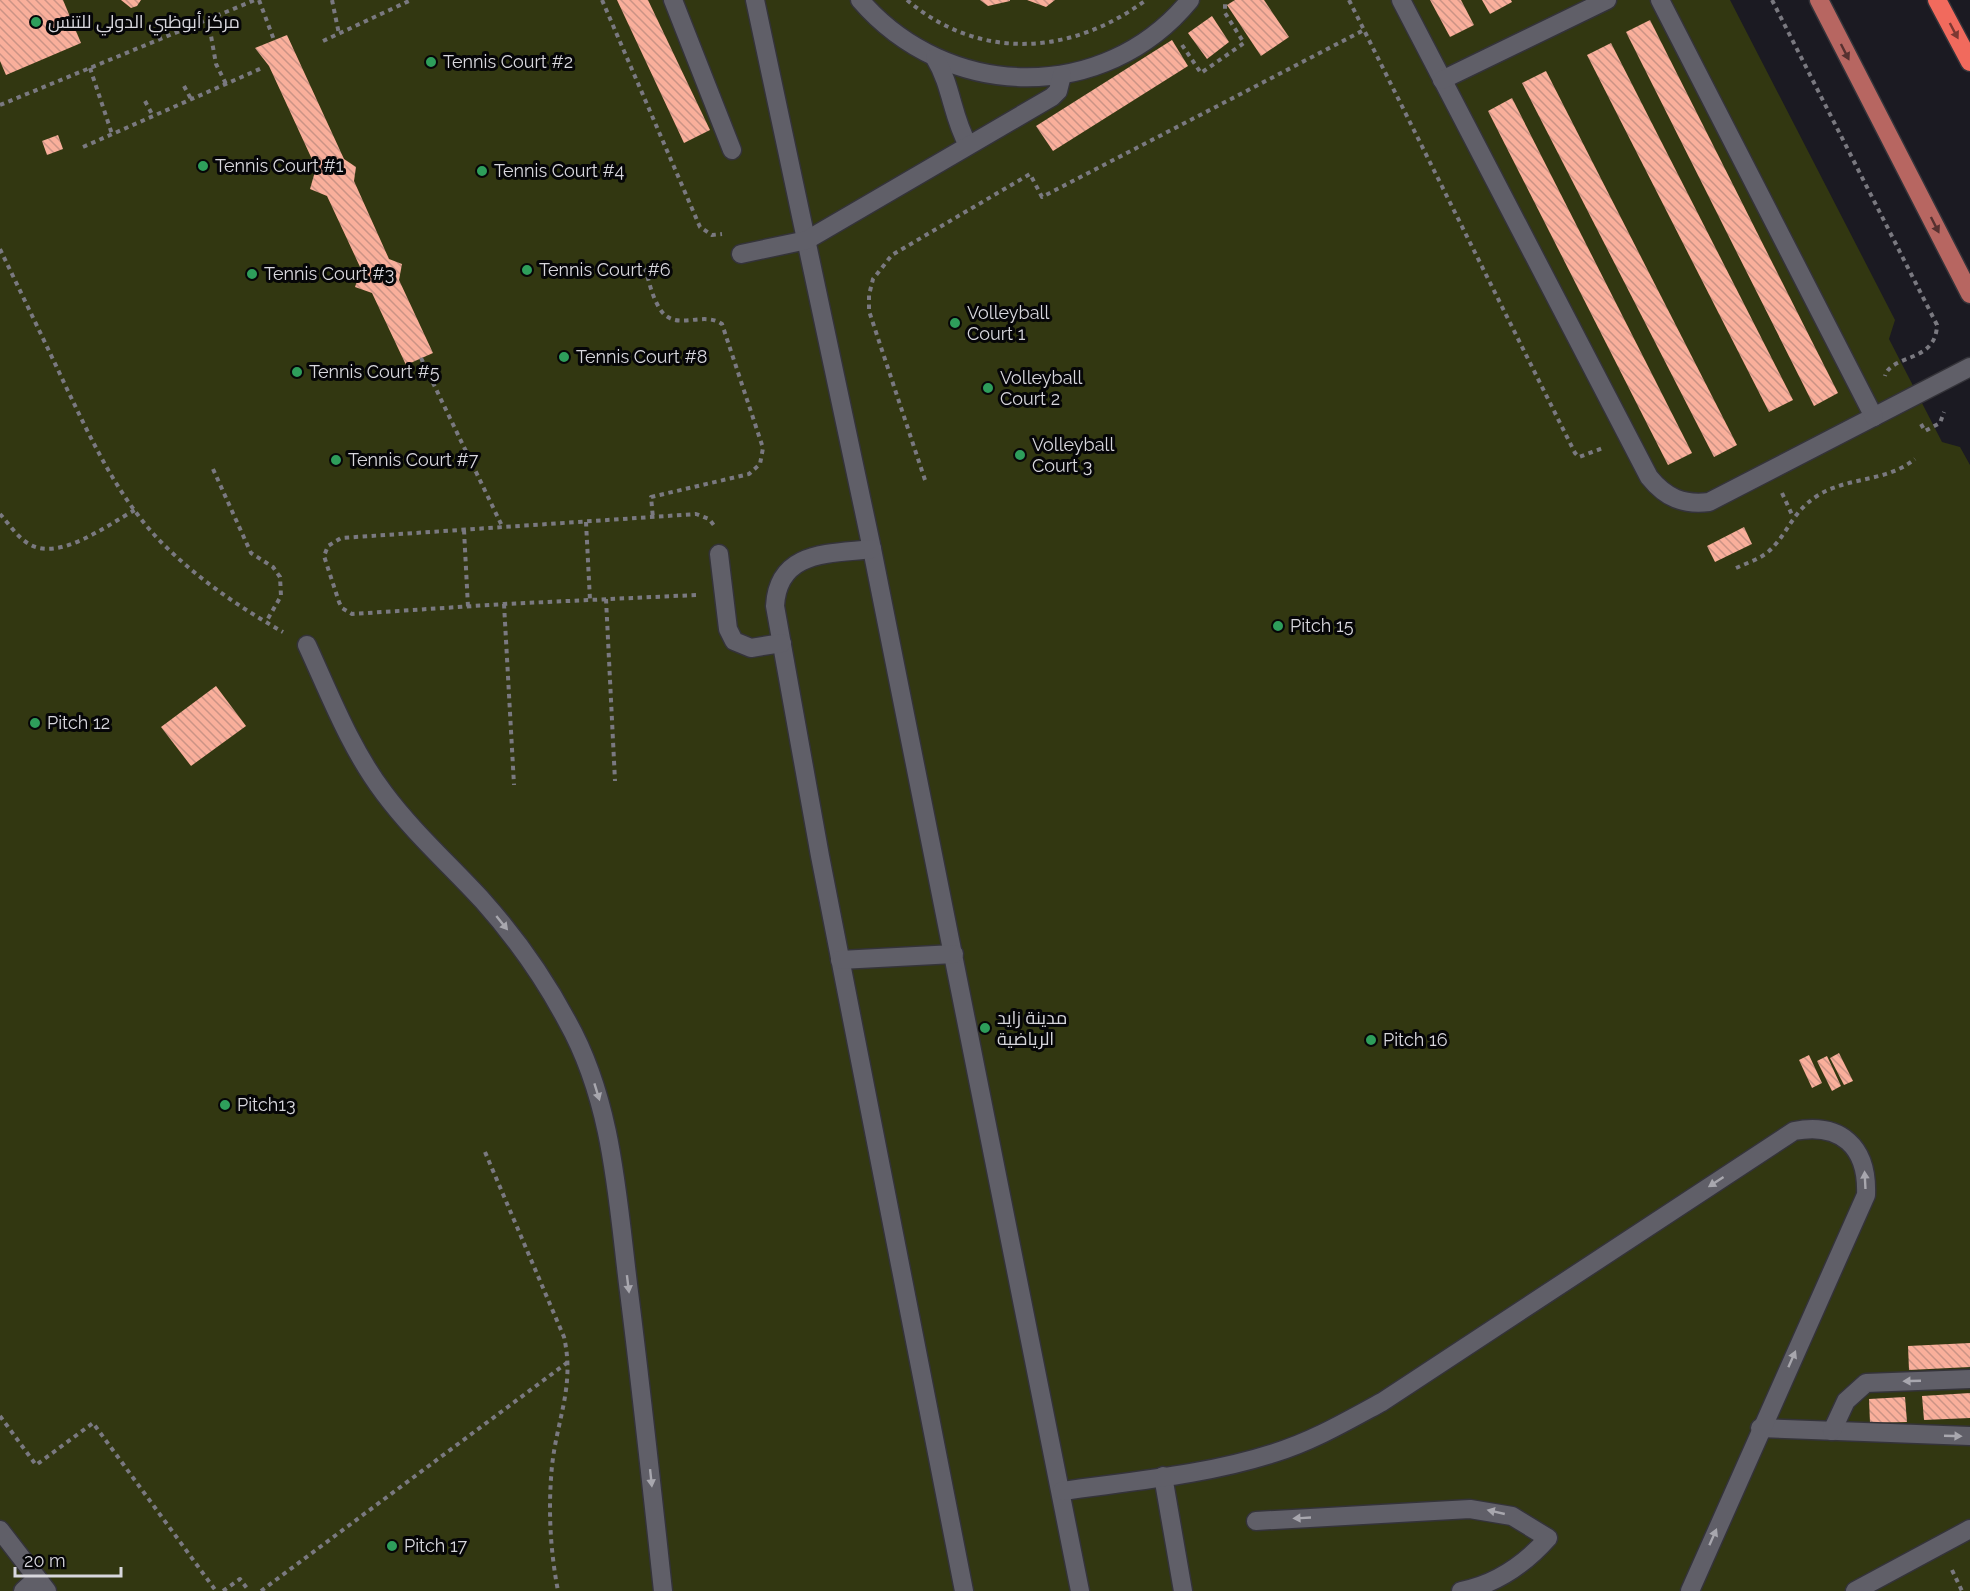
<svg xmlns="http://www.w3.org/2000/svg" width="1970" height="1591" font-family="Raleway,Cairo,sans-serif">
	<defs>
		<pattern id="building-back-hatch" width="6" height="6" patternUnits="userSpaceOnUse" patternTransform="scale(1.5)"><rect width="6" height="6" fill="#f9af9b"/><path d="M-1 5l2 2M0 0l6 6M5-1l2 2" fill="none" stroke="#cb9385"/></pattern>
	</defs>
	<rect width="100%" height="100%" fill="#1b1a22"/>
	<!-- garden -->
	<path fill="#323711" d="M0 0H1730L1895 320 1889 339 1942 442 1960 447 1970 465V1591H0Z"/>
	<!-- building -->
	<g fill="url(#building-back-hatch)">
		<path d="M0 0H63L81 43 6 75 0 61Z"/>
		<path d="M121 0H141L137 6 131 8Z"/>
		<path d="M617 0H648L710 130 684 143Z"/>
		<path d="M980 0H1010V1L988 6Z"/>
		<path d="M1027 0H1055L1046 7Z"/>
		<path d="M1235 0H1264L1289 37 1261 56 1227 5Z"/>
		<path d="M1430 0H1461L1474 25 1450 37Z"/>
		<path d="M1482 0H1511L1512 2 1490 14Z"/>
		<path d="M1212 16 1229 42 1207 59 1188 33Z"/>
		<path d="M1650 20 1838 393 1814 406 1626 32Z"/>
		<path d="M287 35 344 159 356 167 354 181 389 259 402 264 399 280 433 353 406 365 372 293 355 287 361 269 327 196 310 189 316 168 269 66 255 48Z"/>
		<path d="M1172 40 1188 66 1053 151 1036 126Z"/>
		<path d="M1611 43 1793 400 1769 412 1587 55Z"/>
		<path d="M1546 71 1737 445 1714 457 1522 83Z"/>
		<path d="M1512 98 1692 453 1668 465 1488 111Z"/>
		<path d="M58 135 63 149 47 155 42 141Z"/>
		<path d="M1744 527 1752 544 1715 562 1707 546Z"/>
		<path d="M216 686 246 726 191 766 161 727Z"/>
		<path d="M1839 1053 1853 1081 1844 1085 1830 1058Z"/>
		<path d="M1809 1055 1822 1083 1812 1088 1799 1060Z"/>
		<path d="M1827 1056 1841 1086 1832 1091 1817 1061Z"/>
		<path d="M1970 1343V1367L1909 1370 1908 1346Z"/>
		<path d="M1970 1393V1418L1924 1420 1922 1396Z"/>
		<path d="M1905 1397 1907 1422 1870 1423 1869 1399Z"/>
	</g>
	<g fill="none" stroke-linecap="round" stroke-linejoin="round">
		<defs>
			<g id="minor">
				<path d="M673 0 732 150"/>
				<path d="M755 0 872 549 1080 1591"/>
				<path d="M860 0C947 101 1104 105 1190 0"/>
				<path d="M1401 0 1649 477C1666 498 1683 505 1709 502L1970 367"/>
				<path d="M1660 0 1874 417"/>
				<path d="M935 58C952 86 952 117 968 145"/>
				<path d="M1442 80 1607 0"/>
				<path d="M741 254 807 240 1052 97 1058 91 1062 75"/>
				<path d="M872 549C829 554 778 550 775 606L820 856 964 1591"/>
				<path d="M719 554 728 629 734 641 751 648 782 643"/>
				<path d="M307 645C330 695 350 748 384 793 413 832 450 865 483 901 515 937 544 978 567 1021 612 1101 617 1194 628 1284 641 1386 652 1489 663 1591"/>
				<path d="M840 960 954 954"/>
				<path d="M1760 1428 1970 1436"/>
				<path d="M1832 1431 1846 1401 1866 1383 1970 1379"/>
				<path d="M1163 1476 1183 1591"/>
				<path d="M1062 1491C1133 1481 1206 1475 1274 1453 1313 1441 1347 1421 1382 1402L1794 1131C1841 1122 1868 1147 1866 1195L1690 1591"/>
				<path d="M1256 1521 1470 1509 1512 1516 1548 1538C1524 1565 1497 1584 1461 1591"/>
				<path d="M0 1530 47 1591"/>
				<path d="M23 1591 37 1578"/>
				<path d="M1855 1591 1970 1529"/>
			</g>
			<path id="major" d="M1819 0 1970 294"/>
			<path id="highway" d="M1937 0 1970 62"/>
		</defs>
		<!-- minor casing -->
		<use href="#minor" stroke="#343339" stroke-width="21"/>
		<!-- major casing -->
		<use href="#major" stroke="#343339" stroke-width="21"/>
		<!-- highway casing -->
		<use href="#highway" stroke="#343339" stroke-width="21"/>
		<!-- path -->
		<g stroke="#7a7980" stroke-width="4" stroke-dasharray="4.5 4.5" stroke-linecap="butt">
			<path d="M259 0 274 40"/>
			<path d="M332 0 339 34"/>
			<path d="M602 0 700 227 712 235 722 234"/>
			<path d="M907 0C980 62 1072 55 1146 0"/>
			<path d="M1349 0 1575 453 1579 457 1603 448"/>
			<path d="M1772 0 1937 325C1936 363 1891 354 1885 376"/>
			<path d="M208 19 216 64 226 84"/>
			<path d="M323 41 411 0"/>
			<path d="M1182 45 1201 73 1244 43 1225 13V0"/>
			<path d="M90 68 112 134"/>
			<path d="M184 86 191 99"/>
			<path d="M145 101 153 116"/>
			<path d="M0 105 255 0"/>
			<path d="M83 147 262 68"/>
			<path d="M0 249C22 295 45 342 67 389 93 443 119 499 162 543 198 579 239 607 283 632"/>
			<path d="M645 268C649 281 652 297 660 309 675 333 702 310 722 324L763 448 760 464 749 474 651 497 653 518"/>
			<path d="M421 358 503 528"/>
			<path d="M1921 424 1925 431 1940 423 1944 412"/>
			<path d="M213 469 251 553 273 567 280 577 281 596 266 622"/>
			<path d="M925 480 869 311V295L873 279 892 255 1030 174 1042 197 1364 30"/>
			<path d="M1782 493 1793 517"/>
			<path d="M0 514C9 524 17 537 29 544 59 562 107 525 135 510"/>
			<path d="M586 522 590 600"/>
			<path d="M464 530 468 607"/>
			<path d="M1736 568C1747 563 1760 559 1769 551 1788 534 1791 513 1817 496 1848 476 1885 483 1915 459"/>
			<path d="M696 595 504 604 352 614 342 608 339 602 324 556 328 546 341 538 696 514 709 519 716 528"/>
			<path d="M606 599 615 781"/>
			<path d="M504 604 514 785"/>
			<path d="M485 1152 564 1337C575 1386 557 1419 552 1466 548 1508 550 1549 558 1591"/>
			<path d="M0 1416 36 1465 93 1423 216 1591"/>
			<path d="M1952 1570 1962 1591"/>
			<path d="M223 1591 240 1579 249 1591"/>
			<path d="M261 1591 568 1362"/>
		</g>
		<!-- minor -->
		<use href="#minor" stroke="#605f68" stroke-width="18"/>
		<!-- major -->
		<use href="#major" stroke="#b76661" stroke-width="18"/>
		<!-- highway -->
		<use href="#highway" stroke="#f16a5d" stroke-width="18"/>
	</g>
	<!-- one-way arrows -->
	<defs><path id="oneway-solid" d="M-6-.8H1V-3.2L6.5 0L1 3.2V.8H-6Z" transform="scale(1.5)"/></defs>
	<use fill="#7c3832" href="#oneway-solid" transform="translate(1954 31) rotate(62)"/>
	<g fill="#563130">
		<use href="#oneway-solid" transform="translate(1845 52) rotate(63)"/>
		<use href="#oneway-solid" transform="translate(1935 225) rotate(63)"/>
	</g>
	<g fill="#a8a7ae">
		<use href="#oneway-solid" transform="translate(502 923) rotate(51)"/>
		<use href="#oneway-solid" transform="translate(597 1092) rotate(73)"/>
		<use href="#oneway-solid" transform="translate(1865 1180) rotate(-93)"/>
		<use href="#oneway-solid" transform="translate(1716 1182) rotate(147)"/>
		<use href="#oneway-solid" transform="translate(628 1284) rotate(83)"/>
		<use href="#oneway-solid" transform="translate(1792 1359) rotate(-66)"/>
		<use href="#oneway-solid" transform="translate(1912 1381) rotate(178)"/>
		<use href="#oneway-solid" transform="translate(1953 1436) rotate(2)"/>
		<use href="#oneway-solid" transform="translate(651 1478) rotate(84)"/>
		<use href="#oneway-solid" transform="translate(1496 1512) rotate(-167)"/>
		<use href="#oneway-solid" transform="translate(1302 1518) rotate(177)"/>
		<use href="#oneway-solid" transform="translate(1713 1537) rotate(-66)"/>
	</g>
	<!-- markers -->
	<g fill="#2e9e5b" stroke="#060608" stroke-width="2">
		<circle cx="36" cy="22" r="6"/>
		<circle cx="431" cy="62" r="6"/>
		<circle cx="203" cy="166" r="6"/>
		<circle cx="482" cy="171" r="6"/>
		<circle cx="527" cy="270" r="6"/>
		<circle cx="252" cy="274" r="6"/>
		<circle cx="955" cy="323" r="6"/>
		<circle cx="564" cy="357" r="6"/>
		<circle cx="297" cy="372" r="6"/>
		<circle cx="988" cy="388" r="6"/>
		<circle cx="1020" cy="455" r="6"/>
		<circle cx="336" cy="460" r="6"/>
		<circle cx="1278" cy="626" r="6"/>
		<circle cx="35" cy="723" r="6"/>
		<circle cx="985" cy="1028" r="6"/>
		<circle cx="1371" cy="1040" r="6"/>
		<circle cx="225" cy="1105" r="6"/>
		<circle cx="392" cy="1546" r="6"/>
	</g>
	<g text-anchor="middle" stroke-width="6" stroke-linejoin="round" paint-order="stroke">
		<!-- poi labels -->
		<g font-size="18" fill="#d8d7dd" stroke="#060608" text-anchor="start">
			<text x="48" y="28">مركز أبوظبي الدولي للتنس</text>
			<text x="443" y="68">Tennis Court #2</text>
			<text x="215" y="172">Tennis Court #1</text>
			<text x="494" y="177">Tennis Court #4</text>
			<text x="539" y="276">Tennis Court #6</text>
			<text x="264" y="280">Tennis Court #3</text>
			<text x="967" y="319">Volleyball<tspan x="967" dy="21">Court 1</tspan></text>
			<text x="576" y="363">Tennis Court #8</text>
			<text x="309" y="378">Tennis Court #5</text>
			<text x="1000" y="384">Volleyball<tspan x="1000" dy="21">Court 2</tspan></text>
			<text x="1032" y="451">Volleyball<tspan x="1032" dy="21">Court 3</tspan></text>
			<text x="348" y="466">Tennis Court #7</text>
			<text x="1290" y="632">Pitch 15</text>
			<text x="47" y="729">Pitch 12</text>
			<text x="997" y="1024">مدينة زايد<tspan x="997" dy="21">الرياضية</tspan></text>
			<text x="1383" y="1046">Pitch 16</text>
			<text x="237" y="1111">Pitch13</text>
			<text x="404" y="1552">Pitch 17</text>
		</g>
	</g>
	<!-- scale -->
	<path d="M15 1567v9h106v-9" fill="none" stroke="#d8d7dd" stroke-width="3"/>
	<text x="24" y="1567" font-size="18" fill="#d8d7dd" stroke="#060608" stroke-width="4.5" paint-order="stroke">20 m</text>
</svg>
